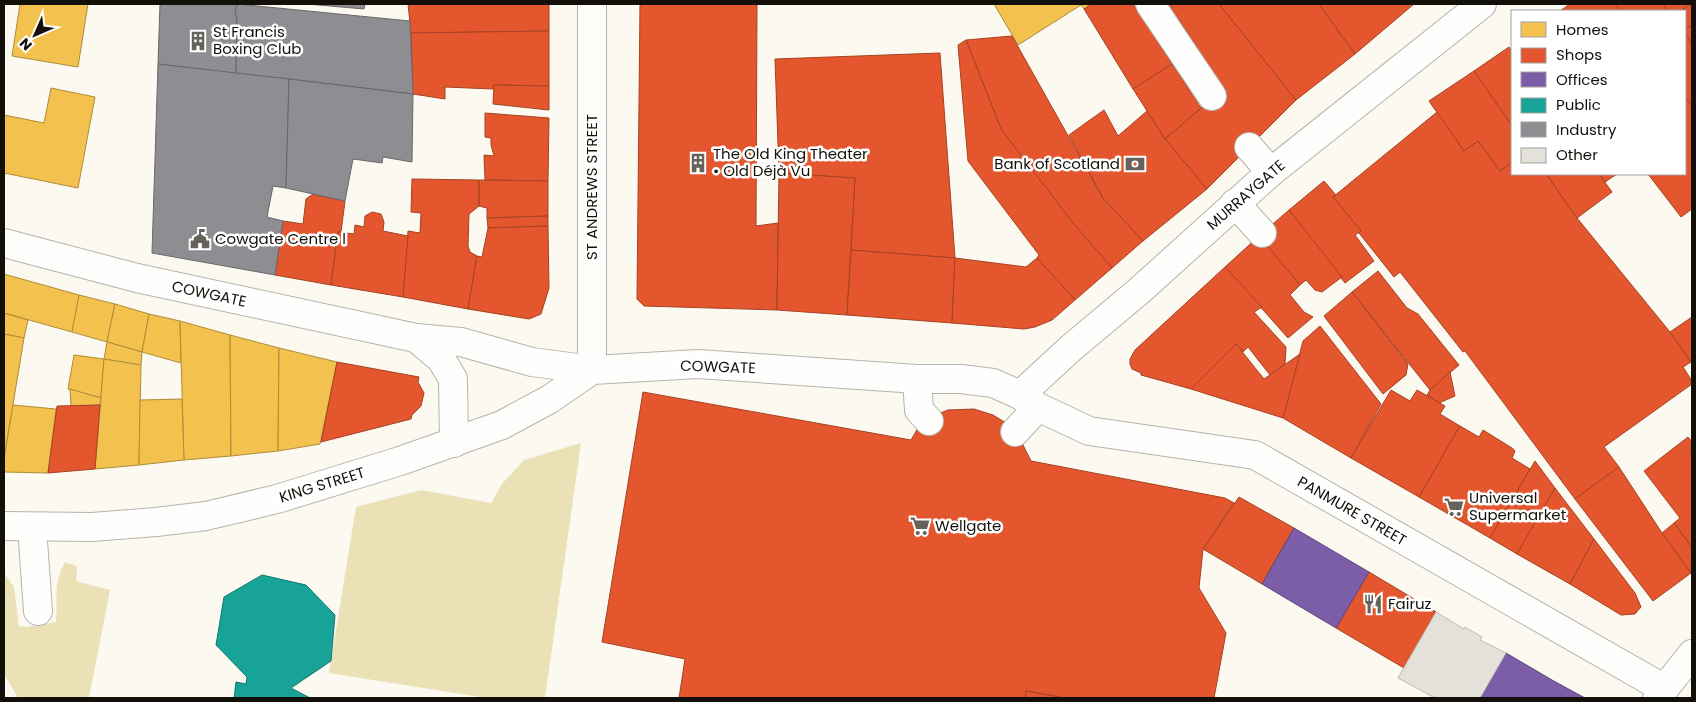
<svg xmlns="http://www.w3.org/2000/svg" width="1696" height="702" font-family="Poppins,sans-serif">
	<rect width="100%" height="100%" fill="#fbf9f0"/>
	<!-- green -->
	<g fill="#eae1b7">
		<path d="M581 443 545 698H486L329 673 356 507 421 490 491 503 502 484 524 460Z"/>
		<path d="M65 562 77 566 76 581 110 590 89 698H18L4 674V573L14 587 19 626 26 627 56 622C58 600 53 582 65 562Z"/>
	</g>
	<!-- homes -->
	<g fill="#f2c14e" stroke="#af8c39">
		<path d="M20 4H88L78 67 12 56Z"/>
		<path d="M994 4H1092L1084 9 1081 5 1018 45Z"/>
		<path d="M51 88 95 97 78 188 4 173V115L44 123Z"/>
		<path d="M4 274 79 295 72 332 4 313Z"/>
		<path d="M79 295 115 304 107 342 72 332Z"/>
		<path d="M115 304 149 314 142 352 107 342Z"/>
		<path d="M4 313 28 320 24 338 4 334Z"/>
		<path d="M149 314 180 321 181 363 142 352Z"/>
		<path d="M180 321 230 335 231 456 184 460Z"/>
		<path d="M4 334 24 338 4 459Z"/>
		<path d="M230 335 279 348 278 451 231 456Z"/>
		<path d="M107 342 142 352 141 365 104 359Z"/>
		<path d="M279 348 337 362 320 444 278 451Z"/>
		<path d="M74 355 104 359 101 398 68 389Z"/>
		<path d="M104 359 141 365 139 465 95 469Z"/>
		<path d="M70 389 101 398 100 405 71 406Z"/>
		<path d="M182 399 184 460 139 465 140 400Z"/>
		<path d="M13 405 56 409 48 473 4 472V459Z"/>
	</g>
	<!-- shops -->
	<g fill="#e4572e" stroke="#a54223">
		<path d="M408 4H549V31L411 33Z"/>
		<path d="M640 4H757L756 226 778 223 777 310 644 306 637 299Z"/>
		<path d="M1092 4H1133L1172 64 1133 89 1084 9Z"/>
		<path d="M1169 4H1219L1296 100 1207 189 1165 139 1201 108 1222 86Z"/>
		<path d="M1219 4H1319L1355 54 1296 100Z"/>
		<path d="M1319 4H1414L1355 54Z"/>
		<path d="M1570 4H1615L1621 11H1560Z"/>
		<path d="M1615 4H1663L1668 11H1621Z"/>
		<path d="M1663 4H1690L1681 11H1668Z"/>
		<path d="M1690 4H1692V24L1685 31V11H1681Z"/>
		<path d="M1692 24V43L1685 34V31Z"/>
		<path d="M549 31V86L494 85 493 89 445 87V99L413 94 411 33Z"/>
		<path d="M1685 34 1692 43V106L1685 96Z"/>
		<path d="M1012 36 1103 198 1143 241 1112 268 1073 223 1001 129 966 40Z"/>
		<path d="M966 40 1001 129 1073 223 1112 268 1075 300 1037 258 1039 255 968 161 958 45Z"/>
		<path d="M1509 47 1512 52V126L1474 71Z"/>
		<path d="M940 53 955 258 851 250 855 178 779 173 775 59Z"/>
		<path d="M1172 64 1201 108 1165 139 1133 89Z"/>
		<path d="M1474 71 1512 126V162L1500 171 1478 141 1464 151 1429 101Z"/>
		<path d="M494 85 549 86V110L493 104Z"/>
		<path d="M1685 96 1692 106V209L1681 217 1648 174H1685Z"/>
		<path d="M1104 110 1118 136 1147 111 1165 139 1207 189 1143 241 1103 198 1069 135Z"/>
		<path d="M1437 112 1464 151 1478 141 1500 171 1512 162V174H1546L1577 218 1670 332 1691 362 1683 367 1692 381V384L1604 447 1619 467 1575 499 1465 351 1463 352 1400 272 1394 277 1359 233 1361 231 1333 197Z"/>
		<path d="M485 113 549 118 548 181 485 180 484 155 494 156 491 145V138L485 137Z"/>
		<path d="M779 173 855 178 847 315 777 310Z"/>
		<path d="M1546 174H1599L1612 192 1577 218Z"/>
		<path d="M1599 174H1617L1605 182Z"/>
		<path d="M412 179 479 180V206L469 214 468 246 470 252 477 256 468 309 403 297 408 231 420 233 421 213 411 212Z"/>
		<path d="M479 180 548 181V216L487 218V208L479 206Z"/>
		<path d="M1324 181 1336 195 1333 197 1361 231 1355 235 1374 261 1345 283 1289 210Z"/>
		<path d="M313 194 345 201 341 232H338L331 285 275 275 283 221 303 224 306 199Z"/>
		<path d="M1289 210 1342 277 1322 292 1315 290 1306 280 1300 285 1259 236Z"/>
		<path d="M372 212 381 214 384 222 383 231 408 236 403 297 331 285 338 232 354 234 355 225 364 227 365 216Z"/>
		<path d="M548 216V226L488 228 487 218Z"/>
		<path d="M548 226 549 288 541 314 529 319 468 309 477 256 482 257 488 228Z"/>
		<path d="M1259 236 1300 285 1290 295 1304 312 1313 317 1288 338 1225 267Z"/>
		<path d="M851 250 955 258 952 323 847 315Z"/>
		<path d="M955 258 1026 267 1037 258 1075 300 1052 320 1035 327 1024 329 952 323Z"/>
		<path d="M1225 267 1262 307 1254 312 1286 347 1285 364 1270 375 1248 347 1243 352 1236 344 1191 389 1141 375V373L1132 369 1130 364V359L1135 350Z"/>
		<path d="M1378 271 1407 308 1418 314 1459 365 1430 390 1352 292Z"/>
		<path d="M1352 292 1408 364 1406 375 1383 394 1324 316Z"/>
		<path d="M1692 317V363L1670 332Z"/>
		<path d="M1320 326 1381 404 1351 458 1283 418 1303 341Z"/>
		<path d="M1236 344 1264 379 1300 354 1283 418 1191 389Z"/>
		<path d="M337 362 419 377 418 382 424 393 421 406 412 415 411 419 321 442Z"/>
		<path d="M1450 372 1455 396 1439 403 1427 395 1430 390Z"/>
		<path d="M1391 390 1410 401 1417 390 1445 406 1440 414 1460 426 1419 497 1351 458Z"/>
		<path d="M643 392 911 440 918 428 938 414 948 410 974 409 993 415 1006 423 1020 439 1031 461 1225 498 1234 503 1203 549 1199 588 1226 633 1214 698H1065L1026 691 1025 698H679L685 659 602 642Z"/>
		<path d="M100 405 95 469 48 473 57 406Z"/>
		<path d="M1460 426 1479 437 1483 430 1512 448 1515 451 1512 458 1530 469 1490 538 1419 497Z"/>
		<path d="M1688 437 1692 442V452L1690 453 1692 456V548L1674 523 1680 518 1644 471Z"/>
		<path d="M1535 461 1555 488 1517 554 1490 538Z"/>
		<path d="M1619 467 1662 533 1691 573 1653 601 1575 499Z"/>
		<path d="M1555 488 1594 539 1570 584 1517 554Z"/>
		<path d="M1239 497 1294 528 1262 584 1203 549Z"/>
		<path d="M1674 523 1692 548 1691 573 1662 533Z"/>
		<path d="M1594 539 1635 593 1641 607 1635 614 1621 615 1570 584Z"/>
		<path d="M1369 572 1436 612 1404 668 1336 628Z"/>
		<path d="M1026 691 1065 698H1025Z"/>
	</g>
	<!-- offices -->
	<g fill="#7b5ea7" stroke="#5c4778">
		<path d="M1294 528 1369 572 1336 628 1262 584Z"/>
		<path d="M1506 653 1552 680 1585 698H1480Z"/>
	</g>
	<!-- public -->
	<path fill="#17a398" stroke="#16776d" d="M262 575 306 585 335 615 331 661 291 688 310 698H234L236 682 246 684 247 677 216 645 224 597Z"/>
	<!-- industry -->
	<g fill="#8d8d92" stroke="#686869">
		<path d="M160 4H237L235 14 237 18 236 74 158 64Z"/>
		<path d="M237 4 410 21 413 94 289 79 236 74 237 18 235 14Z"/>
		<path d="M307 4H365L364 9Z"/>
		<path d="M158 64 289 79 286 188 273 186 267 217 283 221 275 275 152 253Z"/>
		<path d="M289 79 413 94 412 162 383 157 382 163 353 159 345 201 286 188Z"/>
	</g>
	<!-- building -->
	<path fill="#e3e1d9" stroke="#bcbab2" d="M1436 612 1464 629 1465 627 1482 637 1480 640 1506 653 1480 698H1435L1398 678Z"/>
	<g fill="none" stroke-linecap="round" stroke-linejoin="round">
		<defs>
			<g id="minor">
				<path d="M1150 4 1212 96"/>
				<path d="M1249 147 1271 172"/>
				<path d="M1235 203 1262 233"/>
				<path d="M4 243 137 278 416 338 461 342 532 362 592 370 698 364 917 379H961L993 383 1020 395 1038 407 1089 431 1255 455 1663 688"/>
				<path d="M416 338 441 359 453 379 454 443"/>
				<path d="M592 370V4"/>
				<path d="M917 379 919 410 929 421"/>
				<path d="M1020 395 1071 348 1139 291 1271 172 1482 4"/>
				<path d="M1015 432 1038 407"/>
				<path d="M4 526 92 527 156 522 206 516 277 499 400 461 502 425 550 399 592 370"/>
				<path d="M32 527 38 611"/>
				<path d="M1657 698 1692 654"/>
			</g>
		</defs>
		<!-- minor casing -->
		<use href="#minor" stroke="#b5b3ab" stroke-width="30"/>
		<!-- minor -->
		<use href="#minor" stroke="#fefefd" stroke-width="28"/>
	</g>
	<!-- icons -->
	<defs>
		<symbol id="building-bare" viewBox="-9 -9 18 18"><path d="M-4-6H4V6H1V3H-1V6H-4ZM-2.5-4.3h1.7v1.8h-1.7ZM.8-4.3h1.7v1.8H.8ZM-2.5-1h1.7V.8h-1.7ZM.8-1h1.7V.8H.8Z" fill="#64625a" stroke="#fff" stroke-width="2.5" paint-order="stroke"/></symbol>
		<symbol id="bank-bare" viewBox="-9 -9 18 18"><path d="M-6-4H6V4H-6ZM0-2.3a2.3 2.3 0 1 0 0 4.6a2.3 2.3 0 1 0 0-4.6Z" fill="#64625a" stroke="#fff" stroke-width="2.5" paint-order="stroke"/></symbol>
		<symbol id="civic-bare" viewBox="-9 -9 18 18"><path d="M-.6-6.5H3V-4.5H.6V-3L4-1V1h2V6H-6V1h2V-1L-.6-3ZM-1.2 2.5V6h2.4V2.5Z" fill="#64625a" stroke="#fff" stroke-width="2.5" paint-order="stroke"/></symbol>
		<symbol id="supermarket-bare" viewBox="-9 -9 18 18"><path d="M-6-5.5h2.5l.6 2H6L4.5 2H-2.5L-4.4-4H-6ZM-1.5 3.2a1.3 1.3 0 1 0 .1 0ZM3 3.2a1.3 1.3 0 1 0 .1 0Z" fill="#64625a" stroke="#fff" stroke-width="2.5" paint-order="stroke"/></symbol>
		<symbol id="restaurant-bare" viewBox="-9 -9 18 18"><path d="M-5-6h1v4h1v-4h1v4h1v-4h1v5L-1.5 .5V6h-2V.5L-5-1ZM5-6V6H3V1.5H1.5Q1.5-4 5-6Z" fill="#64625a" stroke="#fff" stroke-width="2.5" paint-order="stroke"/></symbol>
	</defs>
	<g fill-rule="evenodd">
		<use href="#building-bare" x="184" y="27" width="28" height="28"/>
		<use href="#building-bare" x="684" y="149" width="28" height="28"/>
		<use href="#bank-bare" x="1121" y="150" width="28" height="28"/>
		<use href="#civic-bare" x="186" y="225" width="28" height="28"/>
		<use href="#supermarket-bare" x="1440" y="493" width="28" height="28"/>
		<use href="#supermarket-bare" x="906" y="512" width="28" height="28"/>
		<use href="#restaurant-bare" x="1359" y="590" width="28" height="28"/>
	</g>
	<g text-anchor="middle" stroke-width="5" stroke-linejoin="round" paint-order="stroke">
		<!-- poi labels -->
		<g font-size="15" fill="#121009" stroke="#fff" text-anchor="start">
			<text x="213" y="37">St Francis<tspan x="213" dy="17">Boxing Club</tspan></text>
			<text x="713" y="159">The Old King Theater<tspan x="713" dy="17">• Old Déjà Vu</tspan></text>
			<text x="1120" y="169" text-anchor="end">Bank of Scotland</text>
			<text x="215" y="244">Cowgate Centre l</text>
			<text x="1469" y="503">Universal<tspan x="1469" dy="17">Supermarket</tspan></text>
			<text x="935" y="531">Wellgate</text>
			<text x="1388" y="609">Fairuz</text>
		</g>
		<!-- street labels -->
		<g font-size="15" fill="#121009" stroke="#fff">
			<text transform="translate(592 187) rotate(-90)" y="5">ST ANDREWS STREET</text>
			<text transform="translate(1246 195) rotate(-41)" y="5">MURRAYGATE</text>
			<text transform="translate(209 294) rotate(12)" y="5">COWGATE</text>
			<text transform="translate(718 367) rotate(2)" y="5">COWGATE</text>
			<text transform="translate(322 485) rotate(-17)" y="5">KING STREET</text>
			<text transform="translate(1352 511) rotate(30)" y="5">PANMURE STREET</text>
		</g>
	</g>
	<!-- border -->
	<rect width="1696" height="702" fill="none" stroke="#121009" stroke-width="10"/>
	<!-- legend -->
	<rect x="1511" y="10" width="175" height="165" fill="#ffffff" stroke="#a09f9d"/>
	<rect x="1521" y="22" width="25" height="15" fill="#f2c14e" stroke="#a09f9d"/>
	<text x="1556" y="35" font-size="15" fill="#121009">Homes</text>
	<rect x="1521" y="48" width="25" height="15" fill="#e4572e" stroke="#a09f9d"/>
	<text x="1556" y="60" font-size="15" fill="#121009">Shops</text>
	<rect x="1521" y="72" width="25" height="15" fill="#7b5ea7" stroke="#a09f9d"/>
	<text x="1556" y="85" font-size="15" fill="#121009">Offices</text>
	<rect x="1521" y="98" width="25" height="15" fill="#17a398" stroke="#a09f9d"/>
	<text x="1556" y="110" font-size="15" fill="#121009">Public</text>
	<rect x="1521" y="122" width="25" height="15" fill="#8d8d92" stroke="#a09f9d"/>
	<text x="1556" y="135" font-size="15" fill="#121009">Industry</text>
	<rect x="1521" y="148" width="25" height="15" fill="#e3e1d9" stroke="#a09f9d"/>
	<text x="1556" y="160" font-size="15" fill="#121009">Other</text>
	<!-- north arrow -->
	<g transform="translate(35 35) rotate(225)" stroke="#ffffff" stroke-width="4" paint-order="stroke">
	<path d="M0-4L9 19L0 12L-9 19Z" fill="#121009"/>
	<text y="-8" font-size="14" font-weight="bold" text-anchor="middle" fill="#121009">N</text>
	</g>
</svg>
